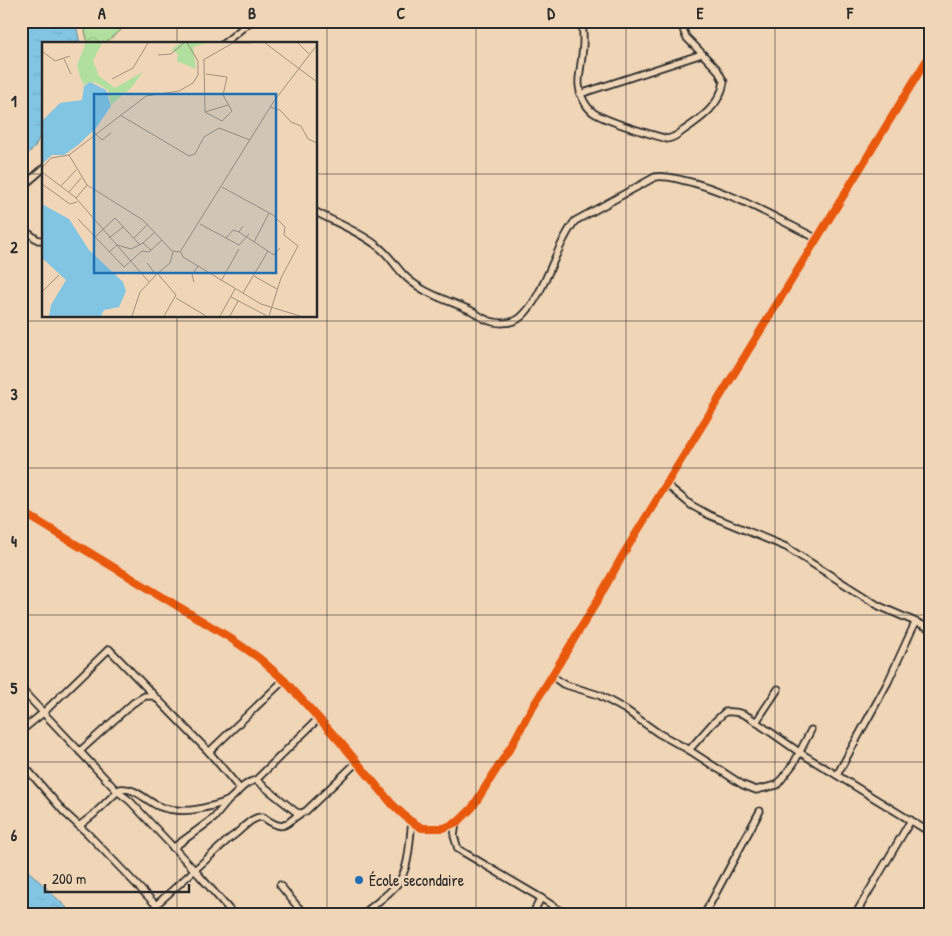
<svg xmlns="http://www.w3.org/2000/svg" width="952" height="936" font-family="'Patrick Hand',sans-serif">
	<defs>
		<pattern id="forest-crowns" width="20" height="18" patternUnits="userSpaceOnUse" patternTransform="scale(1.25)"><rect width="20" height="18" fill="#b0df9e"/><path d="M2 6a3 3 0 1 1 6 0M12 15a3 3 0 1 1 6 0" fill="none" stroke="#98c088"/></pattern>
		<pattern id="water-ripples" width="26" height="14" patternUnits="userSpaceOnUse" patternTransform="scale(1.25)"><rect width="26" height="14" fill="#82c5e3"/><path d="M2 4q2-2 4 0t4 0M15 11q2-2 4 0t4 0" fill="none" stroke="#70a9c3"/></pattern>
	</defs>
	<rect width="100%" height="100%" fill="#f0d5b7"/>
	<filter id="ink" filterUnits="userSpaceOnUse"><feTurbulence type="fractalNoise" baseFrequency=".02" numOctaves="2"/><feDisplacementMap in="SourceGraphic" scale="10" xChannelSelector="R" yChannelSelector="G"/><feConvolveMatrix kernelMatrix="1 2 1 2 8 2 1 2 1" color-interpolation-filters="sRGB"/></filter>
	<g filter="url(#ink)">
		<!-- forest -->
		<path fill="url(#forest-crowns)" stroke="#6e8564" d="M83 21H132L104 44H88Z"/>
		<!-- water -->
		<g fill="url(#water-ripples)" stroke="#5f8799">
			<path d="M21 21H75L80 44H44V128L34 148 21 160Z"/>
			<path d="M21 864 70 911 74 915H21Z"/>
		</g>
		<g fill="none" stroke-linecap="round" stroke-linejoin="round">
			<defs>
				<g id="minor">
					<path d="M581 21C586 40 581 60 579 79 578 91 584 106 594 113 610 123 647 133 667 139 674 138 679 134 684 130 702 118 720 105 724 82L717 69 686 37 680 21"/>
					<path d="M223 44 251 21"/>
					<path d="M923 66 931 72"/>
					<path d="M580 94 702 54"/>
					<path d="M21 188 44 168"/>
					<path d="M316 212C336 223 358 231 376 245 388 253 393 263 402 273 420 293 448 300 472 311 476 313 480 317 485 319 495 324 512 325 521 317 545 296 554 248 575 221L655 177C664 175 673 178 682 180 729 190 773 217 816 238"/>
					<path d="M21 228 38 240H44"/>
					<path d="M667 485 691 505 709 515 786 547 879 606 925 626 931 630"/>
					<path d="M21 511 227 636 259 658 284 680 342 744 392 804 409 820 422 828H444L459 821 472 808 512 745 529 713 596 603 624 553 931 53"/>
					<path d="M552 676 563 684 599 695 626 710 658 733 689 750 712 724 725 712C738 711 746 714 756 722L778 689"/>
					<path d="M21 689 117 791 130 801 199 875 234 915"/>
					<path d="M756 722 799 752 931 833"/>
					<path d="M21 731 43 713 109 649 209 752 240 789"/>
					<path d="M689 750 743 785 756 790 777 785 794 763 811 730"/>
					<path d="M80 751 133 703 145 696H153"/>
					<path d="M209 752 284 680"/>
					<path d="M21 762 64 812 88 834 156 905 230 838C241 832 250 816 263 817 289 836 285 819 306 811L357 762"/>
					<path d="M837 775 888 682 915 623"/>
					<path d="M256 780 319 718"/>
					<path d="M456 823 454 836 458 849 541 898 567 915"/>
					<path d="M79 826 93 815 120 789C135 787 145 800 158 806 168 810 181 811 192 810 200 809 223 804 229 800 239 792 243 783 256 780L296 812 300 813"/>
					<path d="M173 848 214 818 228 801"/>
					<path d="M280 885 297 906 307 915"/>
					<path d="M362 915C373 905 389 895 398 883 410 867 409 842 412 822"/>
					<path d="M532 915 541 898"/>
					<path d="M704 915 760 811"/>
					<path d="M855 915 911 820"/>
				</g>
			</defs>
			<!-- minor casing -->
			<use href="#minor" stroke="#2b2b2b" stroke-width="9"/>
			<!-- minor -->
			<use href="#minor" stroke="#f0d5b7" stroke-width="5.5"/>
			<defs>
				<path id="cycleway" d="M21 511 227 636 259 658 284 680 342 744 392 804 409 820 422 828H444L459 821 472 808 512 745 529 713 596 603 624 553 931 53"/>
			</defs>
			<!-- cycleway casing -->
			<use href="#cycleway" stroke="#f0d5b7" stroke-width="11"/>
			<!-- cycleway -->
			<use href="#cycleway" stroke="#e8590c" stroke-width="8"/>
		</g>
	</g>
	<!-- grid -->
	<path fill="none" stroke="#2b2b2b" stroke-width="1" stroke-opacity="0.55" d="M177 21V44M327 21V915M476 21V915M626 21V915M775 21V915M21 174H44M316 174H931M177 316V915M21 321H931M21 468H931M21 615H931M21 762H931"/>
	<!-- markers -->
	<circle fill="#1f6fb2" stroke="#f0d5b7" stroke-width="2" cx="359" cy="880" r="5"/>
	<g text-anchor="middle" stroke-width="4.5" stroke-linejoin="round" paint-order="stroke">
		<!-- poi labels -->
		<g font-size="16" fill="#2b2b2b" stroke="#f0d5b7" text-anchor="start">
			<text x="369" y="886">École secondaire</text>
		</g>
	</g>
	<!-- overview -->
	<g transform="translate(42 42)">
		<rect width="275" height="275" fill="#f0d5b7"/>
		<path d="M138 1H165L151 5 154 27 135 19 136 12 129 8Z" fill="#b0df9e"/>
		<path d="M44 1H60L51 19 57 34 73 46 101 30 89 46 69 63 66 48 53 40 41 42 38 34 35 23Z" fill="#b0df9e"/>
		<path d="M48 40 64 48 69 64 54 86 36 103 22 113H10L0 122V79L18 61 40 58 42 44ZM0 162 27 177 47 208 81 240 84 249 77 265 62 268 59 274H7L9 263 24 238 0 216Z" fill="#82c5e3"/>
		<path fill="none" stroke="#a1917f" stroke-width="1" d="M191 1H209M223 1 275 40M256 1 267 12M0 9 13 19 28 14M116 13 129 12 142 1M22 17 29 32M161 18 191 1M162 18 163 70 180 79 190 69 181 53 185 35 164 32M70 37 91 26 106 1M228 65 238 68 249 80 259 84 266 97 275 101M163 70 186 63M78 73 147 114 153 112 162 95 177 86 208 98M52 91 60 98 69 91M27 113 45 143 101 178 130 209 138 210 232 59 275 3M0 126 9 116 27 113 104 54 137 49 151 41 156 33V19L145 1M0 130 33 155 107 240M0 142 28 162 35 160M19 144 34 128M180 145 231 173 243 185 242 193 256 204 239 236 227 274M27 150 39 136M34 156 45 143M36 177 82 225 100 209 107 210 120 198M158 182 184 196 191 188 197 190 201 184M197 190 232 213 238 206M53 195 73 176 98 203M67 196 81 185M92 196 106 182M184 196 197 203 207 192M212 200 227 171M101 201 113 190M67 210 75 203 89 207 101 201 109 208M139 210 141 215 219 262 258 274M115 231 134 253 122 274M115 232 128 221 131 210M212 234 235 247M179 239 197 207M152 240 150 233 156 224M0 250 17 233M201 251 226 209M189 255 225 274M134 256 164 274M90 274 98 250 114 233 105 221M178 274 193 247M188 274 196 259"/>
		<path fill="#1f6fb2" fill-opacity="0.15" stroke="#1f6fb2" stroke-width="2.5" d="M52 52H234V231H52Z"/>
		<rect width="275" height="275" fill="none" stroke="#2b2b2b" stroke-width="2.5"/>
	</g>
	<!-- margin -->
	<rect width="952" height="936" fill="none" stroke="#f0d5b7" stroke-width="55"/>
	<!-- scale -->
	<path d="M45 884v8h144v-8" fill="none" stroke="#2b2b2b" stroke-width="2.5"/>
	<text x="52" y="884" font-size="15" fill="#2b2b2b" stroke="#f0d5b7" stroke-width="4" paint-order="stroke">200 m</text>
	<rect x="28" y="28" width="896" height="880" fill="none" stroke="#2b2b2b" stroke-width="2"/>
	<g font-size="16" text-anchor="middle" font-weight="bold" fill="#2b2b2b">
		<text x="102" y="19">A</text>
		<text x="252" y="19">B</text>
		<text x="401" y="19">C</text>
		<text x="551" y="19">D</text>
		<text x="700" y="19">E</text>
		<text x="850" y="19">F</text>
		<text x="14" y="107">1</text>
		<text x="14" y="253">2</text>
		<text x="14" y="400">3</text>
		<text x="14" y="547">4</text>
		<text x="14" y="694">5</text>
		<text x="14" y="841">6</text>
	</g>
</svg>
